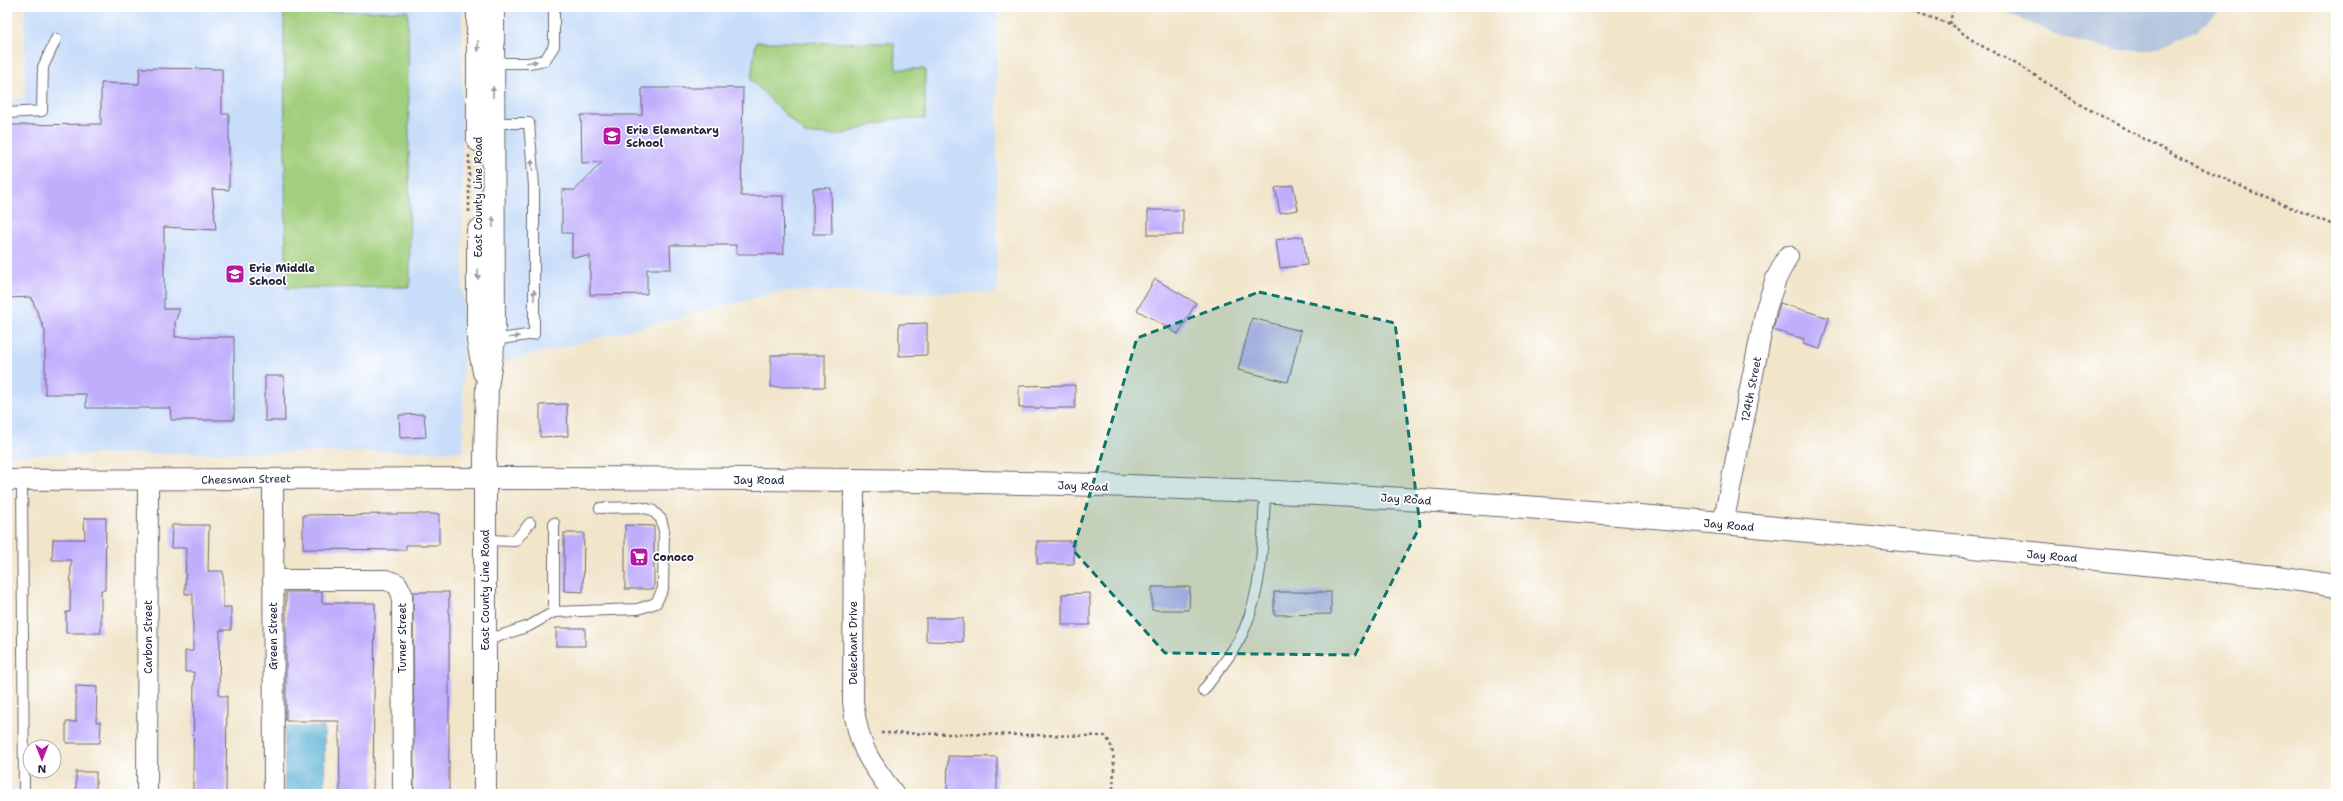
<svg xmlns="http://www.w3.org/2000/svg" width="2343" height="801" font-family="'Shantell Sans',sans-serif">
	<rect width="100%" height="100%" fill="#fff"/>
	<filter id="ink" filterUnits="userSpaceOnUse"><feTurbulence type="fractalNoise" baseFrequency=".025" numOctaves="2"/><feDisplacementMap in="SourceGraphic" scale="8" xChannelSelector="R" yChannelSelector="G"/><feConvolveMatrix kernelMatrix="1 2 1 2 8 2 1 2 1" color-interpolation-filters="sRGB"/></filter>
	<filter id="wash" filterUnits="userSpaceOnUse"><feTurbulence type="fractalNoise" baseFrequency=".012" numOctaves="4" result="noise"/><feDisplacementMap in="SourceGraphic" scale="16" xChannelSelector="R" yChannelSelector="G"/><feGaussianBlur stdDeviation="0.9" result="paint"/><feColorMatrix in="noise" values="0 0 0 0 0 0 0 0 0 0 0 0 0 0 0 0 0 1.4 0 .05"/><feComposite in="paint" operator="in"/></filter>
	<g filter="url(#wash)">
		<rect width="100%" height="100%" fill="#f1e5ca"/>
		<!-- built -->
		<g fill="#c8ddf9">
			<path d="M25 7H462L463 451 7 455V98H25Z"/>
			<path d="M498 7H997V293L784 291 503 362Z"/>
		</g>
		<!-- industrial -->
		<path fill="#b6c6de" d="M1996 7H2226L2197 30 2151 50H2115L2063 38Z"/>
		<!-- green -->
		<g fill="#a1cf7d" stroke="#62785c">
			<path d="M408 11 410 287 286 288 284 12Z"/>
			<path d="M756 42 894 43 896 69H925V119H894L840 135 805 134 751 80Z"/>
		</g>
		<!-- water -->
		<path fill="#57afd4" stroke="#3c6888" d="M284 727H324L325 794H285Z"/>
		<g id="blocks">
			<!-- building -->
			<g fill="#c0aefc">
				<path d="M140 68 222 69V114H229V190L212 189 216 230 164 227V309H180L175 322V337H234V420H171L170 408H86V394H45V331L31 297 7 298V125L101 124V83L139 84Z"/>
				<path d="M642 88H743L741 196H783L784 254H736V245H670L671 269H647V294L590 295V256L572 257V233H562V190H575L602 162 582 163 581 115H642Z"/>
				<path d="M1293 185 1298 210 1280 213 1275 188Z"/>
				<path d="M813 188H831L832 234H813Z"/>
				<rect x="1148" y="210" width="35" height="25"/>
				<path d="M1303 236 1307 265 1280 268 1276 240Z"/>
				<path d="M1155 279 1196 303 1178 334 1137 310Z"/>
				<path d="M1780 303 1829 318 1820 349 1803 344 1804 339 1773 330Z"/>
				<path d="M1252 318 1301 331 1288 382 1238 370Z"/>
				<path d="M927 323V355L899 356V324Z"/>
				<rect x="771" y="355" width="54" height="32"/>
				<path d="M265 376H284L285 421H265Z"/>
				<path d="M1075 385V408H1019V386Z"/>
				<path d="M567 404 568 436 540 437V405Z"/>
				<path d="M424 414 426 437 400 438 399 415Z"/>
				<path d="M397 514H439V545H406V550L303 549V515Z"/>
				<path d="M84 518H106L105 590H101V633H66V612H70L71 560H52L53 539H85Z"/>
				<path d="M172 525H209L208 571H223V607H231V630H220L219 696H227L226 794H193L194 672H185V651H193V594H185L186 548H171Z"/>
				<path d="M625 525 654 526V589H625Z"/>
				<path d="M564 533H584L583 592 564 591Z"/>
				<rect x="1037" y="541" width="37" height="23"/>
				<path d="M1152 587H1190L1189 610H1152Z"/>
				<path d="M286 592H322V603H375L373 794H340L339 721H286Z"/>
				<path d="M413 592H449V794H414Z"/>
				<path d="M1274 592H1331V614L1274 615Z"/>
				<path d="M1090 593V625H1062V594Z"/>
				<path d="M926 618H963V642L926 641Z"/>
				<rect x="556" y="628" width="29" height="18"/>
				<path d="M76 686 97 687 96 722H101L100 743H66V722H76Z"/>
				<path d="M948 756 997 757V794H947Z"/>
				<rect x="76" y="772" width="20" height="22"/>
			</g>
		</g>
	</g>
	<g filter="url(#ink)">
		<use href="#blocks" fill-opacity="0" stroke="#6a666d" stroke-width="1"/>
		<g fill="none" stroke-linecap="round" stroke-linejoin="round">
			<defs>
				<g id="lane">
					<path d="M493 63H529L545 60 554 46V7"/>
					<path d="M7 113 42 111 43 67 56 39"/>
					<path d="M493 123H529L534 186V334L494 340"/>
					<path d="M22 480 24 794"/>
					<path d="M485 540 515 541 530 523"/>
					<path d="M554 612V523"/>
					<path d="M485 641 529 626 554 612 638 609 656 603 663 589 664 531 661 519 652 510 639 507 600 508"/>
					<path d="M1203 691C1217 672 1234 652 1244 630 1263 587 1263 538 1265 492"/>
				</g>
				<g id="street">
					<path d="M273 479 274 794"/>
					<path d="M7 480 485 478"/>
					<path d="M854 481 853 702C858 746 868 760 894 794"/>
					<path d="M1723 524 1766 309 1776 279 1788 256"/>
					<path d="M273 580H386L397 584 402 594 403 794"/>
					<path d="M147 794 148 481"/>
				</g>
				<g id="secondary">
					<path d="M478 7V140"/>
					<path d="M478 231V341L484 372"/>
					<path d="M485 478C785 478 1087 480 1387 498 1685 515 1982 549 2278 577L2336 586"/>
					<path d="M485 794V455L487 387 494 340 493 7"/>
				</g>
			</defs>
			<!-- lane casing -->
			<use href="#lane" stroke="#6a666d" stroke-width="12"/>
			<!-- street casing -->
			<use href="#street" stroke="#6a666d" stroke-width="22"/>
			<!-- secondary casing -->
			<use href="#secondary" stroke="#6a666d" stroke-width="24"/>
			<!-- path -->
			<g stroke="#6a666d" stroke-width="2.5" stroke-dasharray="3 3" stroke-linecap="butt">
				<path d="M1901 7 1950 24 1978 44 2022 67 2079 104 2180 158 2253 192 2336 226"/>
				<path d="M1950 24 1953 7"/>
				<path d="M469 155V214"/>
				<path d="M881 733 1105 736C1118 750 1113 775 1113 794"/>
			</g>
			<!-- lane -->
			<use href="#lane" stroke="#fff" stroke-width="10"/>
			<!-- street -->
			<use href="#street" stroke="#fff" stroke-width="20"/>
			<!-- secondary -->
			<use href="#secondary" stroke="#fff" stroke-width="22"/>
		</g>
		<!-- one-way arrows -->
		<defs><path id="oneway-solid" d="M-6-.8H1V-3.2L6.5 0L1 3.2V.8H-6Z"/></defs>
		<g fill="#9c9ca7">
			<use href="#oneway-solid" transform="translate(478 46) rotate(90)"/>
			<use href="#oneway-solid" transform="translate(532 62) rotate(-7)"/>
			<use href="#oneway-solid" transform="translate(493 92) rotate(-90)"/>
			<use href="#oneway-solid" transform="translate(532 165) rotate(-94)"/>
			<use href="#oneway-solid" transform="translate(493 222) rotate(-90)"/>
			<use href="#oneway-solid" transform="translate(478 274) rotate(90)"/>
			<use href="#oneway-solid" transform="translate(534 295) rotate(-90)"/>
			<use href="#oneway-solid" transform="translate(514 337) rotate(-7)"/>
		</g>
	</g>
	<!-- marked area -->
	<path fill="#0f766e" fill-opacity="0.2" stroke="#0f766e" stroke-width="3" stroke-dasharray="8 5" stroke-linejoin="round" d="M1259 292 1395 323 1420 526 1355 655 1165 653 1073 550 1137 338Z"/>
	<!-- icons -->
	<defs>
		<symbol id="school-square" viewBox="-11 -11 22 22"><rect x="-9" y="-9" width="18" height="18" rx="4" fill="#b5179e" stroke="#fff"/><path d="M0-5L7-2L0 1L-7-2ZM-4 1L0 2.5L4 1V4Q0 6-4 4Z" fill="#fff"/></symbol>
		<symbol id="supermarket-square" viewBox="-11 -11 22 22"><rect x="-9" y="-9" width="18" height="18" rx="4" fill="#b5179e" stroke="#fff"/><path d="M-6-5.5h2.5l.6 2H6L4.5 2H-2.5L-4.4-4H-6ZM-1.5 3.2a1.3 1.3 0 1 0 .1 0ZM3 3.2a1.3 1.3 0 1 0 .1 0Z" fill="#fff"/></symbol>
	</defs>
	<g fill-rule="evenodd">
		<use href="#school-square" x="601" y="125" width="22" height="22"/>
		<use href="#school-square" x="224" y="263" width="22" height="22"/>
		<use href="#supermarket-square" x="628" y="546" width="22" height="22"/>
	</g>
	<g text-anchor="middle" stroke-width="3.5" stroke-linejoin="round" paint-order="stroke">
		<!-- poi labels -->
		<g font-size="11" font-weight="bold" fill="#22223b" stroke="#fff" text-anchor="start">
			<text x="626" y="134">Erie Elementary<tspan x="626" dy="13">School</tspan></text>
			<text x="249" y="272">Erie Middle<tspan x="249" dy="13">School</tspan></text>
			<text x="653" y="561">Conoco</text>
		</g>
		<!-- street labels -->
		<g font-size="11" fill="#22223b" stroke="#fff">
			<text transform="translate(478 197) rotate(-90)" y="4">East County Line Road</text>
			<text transform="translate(1751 389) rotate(-79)" y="4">124th Street</text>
			<text transform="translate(246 479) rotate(-1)" y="4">Cheesman Street</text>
			<text x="759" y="484">Jay Road</text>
			<text transform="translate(1083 486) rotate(2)" y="4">Jay Road</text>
			<text transform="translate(1406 499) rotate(4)" y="4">Jay Road</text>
			<text transform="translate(1729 525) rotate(5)" y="4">Jay Road</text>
			<text transform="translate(2052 556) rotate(5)" y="4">Jay Road</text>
			<text transform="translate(485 590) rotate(-90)" y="4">East County Line Road</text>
			<text transform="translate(273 636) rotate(-90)" y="4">Green Street</text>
			<text transform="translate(148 637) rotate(-90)" y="4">Carbon Street</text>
			<text transform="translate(402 638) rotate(-90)" y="4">Turner Street</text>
			<text transform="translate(853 643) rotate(-90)" y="4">Delechant Drive</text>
		</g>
	</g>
	<!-- margin -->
	<rect width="2343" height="801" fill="none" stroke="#fff" stroke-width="24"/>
	<!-- north arrow -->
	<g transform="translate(42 759) rotate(180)"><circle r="19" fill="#ffffff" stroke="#a7a7b1"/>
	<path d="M0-3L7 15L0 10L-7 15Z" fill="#b5179e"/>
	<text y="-6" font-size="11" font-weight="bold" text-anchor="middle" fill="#22223b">N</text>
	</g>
</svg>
